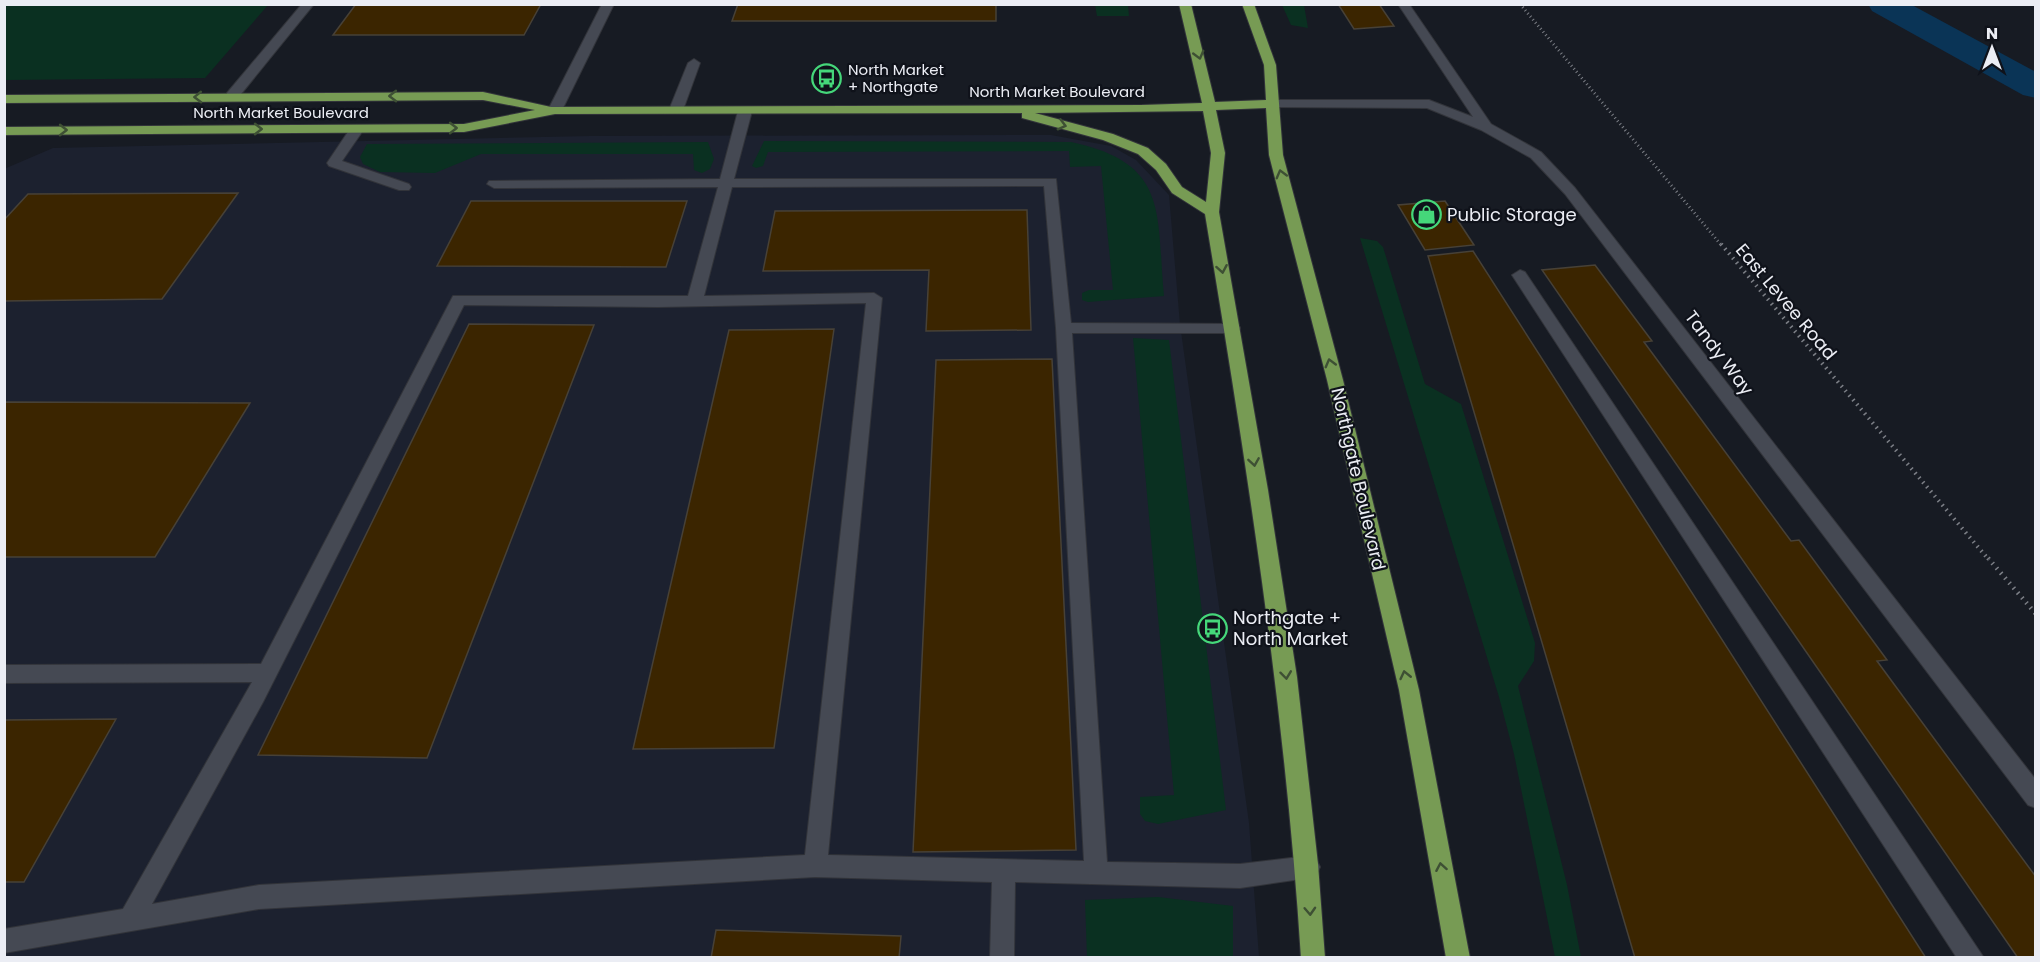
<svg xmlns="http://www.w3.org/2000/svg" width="2040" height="962" font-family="Poppins,sans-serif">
	<rect width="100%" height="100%" fill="#171b23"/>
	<!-- built -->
	<path fill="#1c212f" d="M1051 135 1111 146 1136 160 1169 195 1180 324 1249 823 1259 957H5L4 169 53 148 590 136Z"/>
	<!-- green -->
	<g fill="#0a3021">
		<path d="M4 5 5 4 268 5 205 78 5 80Z"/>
		<path d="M1095 5H1128L1129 16H1097Z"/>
		<path d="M1282 5H1304L1308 28 1291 25Z"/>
		<path d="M764 141 1071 142C1170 163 1156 213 1164 296L1088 302 1082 300V293L1089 290H1113L1101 166 1070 167 1069 151 768 152 763 166 756 168 752 166Z"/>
		<path d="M708 142 714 159 710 169 702 173 694 170 693 154H481L435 173 380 172 363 164 360 157 367 144Z"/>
		<path d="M1360 238 1377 241 1383 247 1425 384 1461 404 1535 643 1534 661 1518 686 1567 885 1581 957H1555L1514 754 1499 697Z"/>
		<path d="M1133 338 1169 340 1226 810 1158 824 1145 821 1140 814V797L1174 795Z"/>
		<path d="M1158 897 1233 906V957H1087L1085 900Z"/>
	</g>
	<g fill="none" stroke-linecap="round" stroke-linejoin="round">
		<!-- canal -->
		<path fill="#0a3456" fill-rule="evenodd" d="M1868 4H1910L2036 72V98L2023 95 1872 11Z"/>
	</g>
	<!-- building -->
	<g fill="#3b2500" stroke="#474137" stroke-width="1.5">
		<path d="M356 4H541L524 35H333Z"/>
		<path d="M738 4H996V21H732Z"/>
		<path d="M1338 4H1379L1394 26 1354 29Z"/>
		<path d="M238 193 162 299 4 301V220L28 194Z"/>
		<path d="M471 201H687L666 267 437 266Z"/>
		<path d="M1445 201 1474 245 1425 250 1398 205Z"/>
		<path d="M1027 210 1031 330 926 331 929 270 763 271 775 211Z"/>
		<path d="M1473 251 1926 958H1635L1428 256Z"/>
		<path d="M1595 265 1652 341 1644 342 1791 541 1799 540 1887 660 1877 661 2036 877V958H2018L1542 270Z"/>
		<path d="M469 324 594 325 427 758 258 755Z"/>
		<path d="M834 329 774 748 633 749 729 330Z"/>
		<path d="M1052 359 1076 850 913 852 936 360Z"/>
		<path d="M4 402 250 403 155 557H4Z"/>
		<path d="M116 719 24 882H4V720Z"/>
		<path d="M716 930 901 936 899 958H711Z"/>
	</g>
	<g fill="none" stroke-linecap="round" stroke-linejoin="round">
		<defs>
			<g id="minor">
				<path d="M302 4H314L237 99H227L226 96 227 93Z"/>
				<path d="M602 4H614L562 110 560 113H550L548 110Z"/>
				<path d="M1398 4H1409L1491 124 1541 152 1575 188 2036 780V808L2028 805 1565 194 1531 158 1481 130 1427 108 1266 107 1265 104 1266 101 1271 100H1429L1473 117Z"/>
				<path d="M694 59 700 63 683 110 681 113H671L669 110 688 63Z"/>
				<path d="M745 107 752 111 734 179H1056L1071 323 1238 324 1240 328 1238 332 1232 333H1072L1107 862 1240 864 1308 856 1316 859 1320 867 1316 875 1308 878 1240 888 1015 882 1014 958H990L992 882 815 877 259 909 4 953V929L123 909 252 682 4 683V665L261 664 453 296H688L718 187 494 188 487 184 489 181 720 179 738 111ZM1044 186 1056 328 1084 861 828 855 882 298 874 293 704 296 732 187ZM866 303 805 855 259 885 152 904 263 702 464 305 658 307Z"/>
				<path d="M357 125 364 129 342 161 409 184 411 187 409 190H399L329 166 327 163 352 126Z"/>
				<path d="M1520 270 1525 272 1984 958H1957L1512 275Z"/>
			</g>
			<path id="major" d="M1179 4H1191L1215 102 1266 100 1264 65 1242 4H1254L1276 65 1283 155 1343 380 1419 690 1470 958H1446L1399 690 1327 380 1269 155 1266 108 1216 110 1225 153 1219 212 1268 490 1297 677 1318 864 1325 958H1301C1285 707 1246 461 1205 214L1172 193 1156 170 1138 154 1103 140 1022 118V113L555 114 464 132 4 135V127L464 124 535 110 483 100 4 103V95L483 92 551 107 1142 105 1202 103ZM1203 111 1211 153 1206 202 1182 187 1166 164 1148 148 1113 134 1035 113Z"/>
		</defs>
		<!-- minor casing -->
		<use href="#minor" stroke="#32343a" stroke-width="2"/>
		<!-- major casing -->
		<use href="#major" stroke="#32343a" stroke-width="2"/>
		<!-- path-far2 -->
		<path stroke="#7c7f86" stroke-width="3" stroke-dasharray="1 3" stroke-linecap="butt" d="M1520 4 1722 246"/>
		<!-- path-far1 -->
		<path stroke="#7c7f86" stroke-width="4" stroke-dasharray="1.5 4.5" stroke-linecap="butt" d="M1721 244 1989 560"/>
		<!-- path -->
		<path stroke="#7c7f86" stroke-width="4.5" stroke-dasharray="1.5 5" stroke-linecap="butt" d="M1988 558 2036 614"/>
		<!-- minor -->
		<use href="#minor" fill="#454953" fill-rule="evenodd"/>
		<!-- major -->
		<use href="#major" fill="#779b54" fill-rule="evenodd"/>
	</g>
	<!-- one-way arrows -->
	<defs><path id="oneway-chevron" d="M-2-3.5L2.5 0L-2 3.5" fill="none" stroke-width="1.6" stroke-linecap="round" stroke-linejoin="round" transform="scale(1.5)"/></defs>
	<g stroke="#3e5034">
		<use href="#oneway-chevron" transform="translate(1199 55) rotate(75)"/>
		<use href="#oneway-chevron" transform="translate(393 96) rotate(180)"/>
		<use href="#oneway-chevron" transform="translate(198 97) rotate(179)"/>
		<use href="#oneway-chevron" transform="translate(1062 125) rotate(15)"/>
		<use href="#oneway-chevron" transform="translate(453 128)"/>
		<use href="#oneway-chevron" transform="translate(258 129)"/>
		<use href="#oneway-chevron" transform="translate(63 130)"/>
		<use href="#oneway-chevron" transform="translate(1281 174) rotate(-105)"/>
		<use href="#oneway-chevron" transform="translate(1222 269) rotate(80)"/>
		<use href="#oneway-chevron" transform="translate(1330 363) rotate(-105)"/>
		<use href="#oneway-chevron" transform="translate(1254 462) rotate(81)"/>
		<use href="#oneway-chevron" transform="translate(1286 675) rotate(83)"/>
		<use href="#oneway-chevron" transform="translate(1405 675) rotate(-103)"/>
		<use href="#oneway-chevron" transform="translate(1441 867) rotate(-100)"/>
		<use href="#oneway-chevron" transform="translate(1310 911) rotate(87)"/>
	</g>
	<!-- icons -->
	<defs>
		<symbol id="bus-ring" viewBox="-11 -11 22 22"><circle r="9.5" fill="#0f121a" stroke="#45d77a" stroke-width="1.5"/><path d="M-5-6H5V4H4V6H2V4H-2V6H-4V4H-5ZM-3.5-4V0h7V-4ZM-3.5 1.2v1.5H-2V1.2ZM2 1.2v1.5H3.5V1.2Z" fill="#45d77a"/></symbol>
		<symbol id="shop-ring" viewBox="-11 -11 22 22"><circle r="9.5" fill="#0f121a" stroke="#45d77a" stroke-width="1.5"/><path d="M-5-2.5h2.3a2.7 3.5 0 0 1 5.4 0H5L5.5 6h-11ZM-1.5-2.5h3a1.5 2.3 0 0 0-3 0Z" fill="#45d77a"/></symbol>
	</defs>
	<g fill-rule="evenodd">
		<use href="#bus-ring" x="810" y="62" width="33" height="33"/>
		<use href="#shop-ring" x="1410" y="198" width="33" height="33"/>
		<use href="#bus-ring" x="1196" y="612" width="33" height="33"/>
	</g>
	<g text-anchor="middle" stroke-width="4.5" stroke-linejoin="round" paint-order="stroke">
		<!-- far-poi labels -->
		<g font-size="15" fill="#ebedf4" stroke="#0f121a" text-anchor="start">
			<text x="848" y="75">North Market<tspan x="848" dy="17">+ Northgate</tspan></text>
		</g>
		<!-- far-street labels -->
		<g font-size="15" fill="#ebedf4" stroke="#0f121a">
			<text x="1057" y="97">North Market Boulevard</text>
			<text x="281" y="118">North Market Boulevard</text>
		</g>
		<!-- poi labels -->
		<g font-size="18" fill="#ebedf4" stroke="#0f121a" text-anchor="start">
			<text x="1447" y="221">Public Storage</text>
			<text x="1233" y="624">Northgate +<tspan x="1233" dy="21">North Market</tspan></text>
		</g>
		<!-- street labels -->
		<g font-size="18" fill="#ebedf4" stroke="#0f121a">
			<text transform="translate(1786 302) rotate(50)" y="6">East Levee Road</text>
			<text transform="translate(1719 353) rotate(53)" y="6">Tandy Way</text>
			<text transform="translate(1358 479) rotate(77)" y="6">Northgate Boulevard</text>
		</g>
	</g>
	<!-- border -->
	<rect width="2040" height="962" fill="none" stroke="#ebedf4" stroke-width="12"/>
	<!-- north arrow -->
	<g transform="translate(1992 48)" stroke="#0f121a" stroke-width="4.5" paint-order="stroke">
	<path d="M0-4.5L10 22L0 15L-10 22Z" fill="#ebedf4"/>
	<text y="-9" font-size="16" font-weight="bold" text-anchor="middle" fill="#ebedf4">N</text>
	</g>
</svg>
